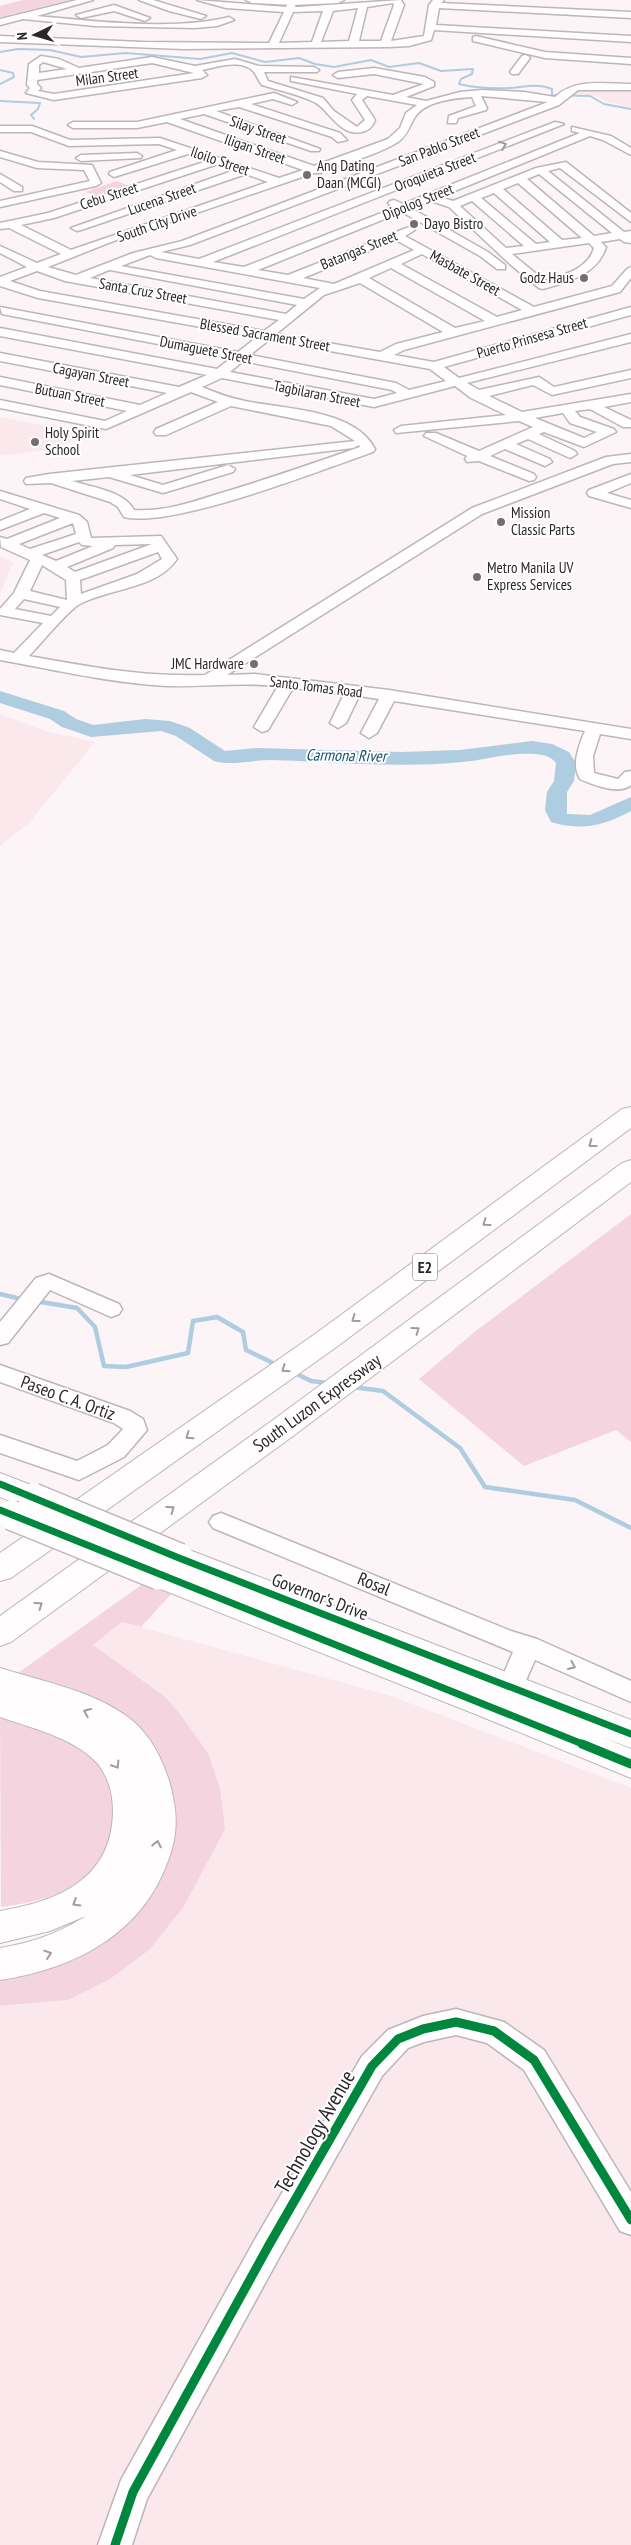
<svg xmlns="http://www.w3.org/2000/svg" width="631" height="2545" font-family="'PT Sans Narrow',sans-serif">
	<rect width="100%" height="100%" fill="#fcf4f6"/>
	<!-- built -->
	<g fill="#fae8ed">
		<path d="M579 82 631 84V107L607 102 597 96 573 93Z"/>
		<path d="M0 417 85 434 54 449 0 456Z"/>
		<path d="M0 557 13 562 0 594Z"/>
		<path d="M0 714 45 731 95 742 29 823 0 846Z"/>
		<path d="M122 1622 391 1696 631 1788V2545H0V2006L68 2000 110 1979 149 1950 183 1908 220 1788 208 1753 180 1714 164 1696 93 1645Z"/>
	</g>
	<!-- green -->
	<g fill="#f4d5df">
		<path d="M23 0H70L0 17V6Z"/>
		<path d="M117 181 132 187 101 198 85 192Z"/>
		<path d="M631 1214V1442L616 1430 524 1466 419 1379 477 1330Z"/>
		<path d="M144 1583 171 1594 141 1627 122 1622 93 1645 164 1696 180 1714 208 1753 220 1788 225 1829 183 1908 149 1950 110 1979 68 2000 0 2006V1980L33 1974 74 1960 108 1940 129 1921 173 1826 11 1678Z"/>
		<path d="M0 1713C26 1724 75 1741 95 1761 109 1775 114 1794 113 1813 113 1822 114 1831 112 1840 111 1845 106 1851 103 1856 81 1892 40 1902 1 1907Z"/>
	</g>
	<g fill="none" stroke-linecap="round" stroke-linejoin="round">
		<!-- stream-far1 -->
		<g stroke="#aecde0" stroke-width="2">
			<path d="M0 52 18 49 50 50 81 57 126 53 200 59 232 53 265 62 299 58 315 64 334 67 371 60 389 67 419 63 441 71 473 69 472 74 461 79 459 84C476 88 493 89 510 88 524 87 538 83 552 89V95L590 96 604 104 631 109"/>
			<path d="M0 70 13 73 14 77 0 84"/>
			<path d="M0 101 40 103 38 109 31 115 34 119"/>
		</g>
		<!-- stream -->
		<g stroke="#aecde0" stroke-width="4.5">
			<path d="M0 1294 25 1300"/>
			<path d="M35 1301 77 1308 95 1327 104 1366 126 1367 188 1353 193 1321 217 1317 243 1332 246 1350 277 1365"/>
			<path d="M293 1372 311 1381 328 1383"/>
			<path d="M353 1387 383 1391 460 1448 485 1487 575 1500 631 1528"/>
		</g>
		<!-- river -->
		<path fill="#aecde0" fill-rule="evenodd" d="M0 691 64 711 76 719 93 725 145 719 170 721 190 728 225 751 256 748 401 752 460 750 532 741 552 744 569 752 576 763 574 781 567 792V814L590 815 631 797V811C604 826 581 831 551 822L545 810 547 792 554 781 556 763C545 745 490 758 472 761 406 769 337 762 271 760 252 760 231 766 214 761L176 736 161 731 91 737 62 727 50 719 0 703Z"/>
		<defs>
			<g id="minor">
				<path d="M77 0H93L37 16C92 21 176 31 229 17L234 20 217 26 195 28 95 26 23 19 0 25V19Z"/>
				<path d="M139 0H153L206 16 201 19 169 11Z"/>
				<path d="M197 0 286 7 290 0H296L295 7H298L401 0 404 5 391 41 424 36 429 5 433 0H444L441 3 631 12V18L439 8 436 25 631 36V42L434 30 431 40 409 46 389 47 184 49 0 42V36L143 42 269 43 284 12 226 8ZM393 3 394 5 381 41H359L367 7ZM358 8 349 41 321 42 333 11ZM323 11 312 42 279 43 293 12Z"/>
				<path d="M114 5 150 18 145 21 114 11 81 18 76 15Z"/>
				<path d="M476 36 545 52 631 58V64L545 58 473 41V37Z"/>
				<path d="M525 55 528 56 530 58 518 74H512L510 72 522 56Z"/>
				<path d="M41 56 59 59 79 68 152 57 195 66 235 59 259 66 314 67 319 70 317 72H264L268 81 323 98 334 111 357 127 365 120 352 100 357 94 291 81V77L393 95 424 84 374 74 338 78 333 75 338 72 374 68 425 77 434 82V86L406 97 426 101 460 92 482 90 524 92 555 97C575 78 605 84 631 84V90H578L559 105 190 245 161 252 199 259 555 122 564 124 213 262 244 267 394 208 388 203 390 201 394 200 403 204 580 133 572 131V127L611 136 631 148V155L603 140 590 136 440 197 453 201 536 168 566 162 631 213V222L560 168 548 171 624 232 631 231V243L624 242 620 239 601 242 606 247C598 274 568 282 543 289L539 288 511 265 449 207 431 201 411 208 488 252 505 265V269H497L480 256 402 212 258 270 288 275 409 227 415 230 405 236 534 307 612 286 627 269 631 267V278L620 292 404 350 394 355 434 362 631 307V315L444 367 459 378 631 334V342L467 383 479 390 539 377 554 387 631 370V378L552 395 533 385 489 396 522 412 631 394V402L604 407 631 420V427H623L590 409 575 411 580 417 614 429 616 432 584 447 544 432 539 434 575 451 577 454 570 458 528 439 516 444 550 459 552 462 545 466 505 449 490 456 534 474 536 477 534 480 529 481 479 461 467 462 465 459 467 456 424 436 426 433H436L479 451 533 427 519 421 396 433 394 430 401 426 506 415 471 398 455 386 374 407 222 378 202 387C216 393 230 398 245 401 284 409 355 409 375 449L373 452C321 470 172 529 124 517L118 507 110 502 51 483 26 484 24 481 26 478 49 474 355 441 331 426 231 406 166 435H156L154 432 156 429 218 402 191 392 106 429 0 408V400L105 421 127 411 0 385V377L140 405 167 393 0 361V353L179 387 207 375 0 336V328L217 369 231 358 2 314 0 307 238 352 257 337 38 298 0 286V277L27 267 0 253V246L37 263 61 254 9 228 0 229V223L48 213 207 161 188 154 114 177 109 174 110 172 177 150 159 144 69 146 31 132H0V126H32L70 140 160 138 279 178 303 170 167 122 137 128H73L68 125 73 122H137L274 93 297 102 292 105 273 99 251 104 340 133 347 140 338 142 332 137 239 107 216 111 320 149 319 151H311L204 114 180 119 314 166 388 139 400 128 406 113 417 105 367 96 362 100 375 120C373 126 370 129 365 131 341 140 329 109 314 102 298 94 278 90 262 85 258 81 257 75 253 71 241 59 217 67 202 70L207 75 202 78 54 100 26 93 30 88 27 85 29 64ZM43 62 67 69 39 73V65ZM152 63 194 73 54 94 38 91 41 88 37 84V80ZM481 96 548 102 182 241 133 253 76 275 48 267 111 242 314 173H321L322 171C347 162 375 156 398 142 408 135 409 126 415 117 425 101 455 98 472 97L476 106 449 116 448 123H456L458 118 486 110 487 108ZM218 164 235 170 71 228 77 231 81 230 246 174 268 182 71 250 21 225 54 218ZM539 174 612 233 594 236 527 179ZM518 183 582 238 562 240 503 189ZM494 193 550 242 536 244 481 198ZM472 201 524 246 506 248 460 206ZM396 240 414 250 334 284 303 278ZM589 243 594 248C588 269 564 275 545 281L512 254ZM422 254 522 310 497 317 401 264ZM150 255 156 258 320 288 304 299 121 266ZM391 268 485 321 455 328 369 278ZM109 270H110L297 305 286 314 90 278ZM37 271 65 281 279 320 264 331 40 291 10 281ZM360 283 443 332 396 344 380 352 276 334 324 295ZM269 340 430 369 446 381 409 390 396 383 250 355ZM243 361 392 390 397 393 374 399 230 372ZM563 413 570 423 597 432 584 438 535 418ZM359 445 360 447C314 463 268 479 221 493 193 502 163 512 134 510 124 491 91 487 72 481L109 477 163 493 233 472 235 469 228 465 163 485 130 475 353 448Z"/>
				<path d="M0 151 38 162 92 165 101 183 96 186 0 207V201L90 181 84 170 37 168 0 157Z"/>
				<path d="M137 153 142 156 141 158 81 161 76 158 81 155Z"/>
				<path d="M0 174 22 187V191H14L0 182Z"/>
				<path d="M631 454V462L613 464 482 514 227 675 255 674 389 690 631 729V739L600 734 593 756 594 773 618 779 625 772 631 771V785C619 795 593 785 580 779 571 765 579 745 585 731L394 701 377 733 369 738 361 733 379 699 359 696 346 723 338 728 330 723 344 694 293 688 268 730 262 732 254 727 278 686C241 682 204 687 167 686 111 683 55 670 0 660V650L14 653 43 623 0 615V609L14 593 30 560 1 547 0 537 7 539 60 518 44 513 0 530V521L30 509 0 499V491L79 515 87 522 91 538 161 536 177 559C157 589 110 588 80 604 69 609 40 645 29 656 90 667 143 677 205 675L472 508 606 457ZM73 523 76 534 30 549 19 544ZM79 542 82 545 93 546 56 561 42 555ZM152 544 75 572 67 567 113 548 115 545ZM158 552 162 559 137 574 81 594 80 580ZM42 565 66 580 67 600 30 591ZM24 599 60 607 51 616 15 609Z"/>
				<path d="M631 474V483L607 493 631 500V508L589 496 587 493 589 490Z"/>
				<path d="M49 1274 119 1304 122 1309 119 1314 111 1317 50 1290 8 1343 0 1345V1322L36 1278Z"/>
				<path d="M0 1365 130 1411 143 1419 147 1430 124 1457 79 1480 0 1453V1435L77 1461 108 1445 123 1429 114 1423 0 1382Z"/>
				<path d="M221 1513 511 1631 537 1639 631 1681V1702L535 1660 520 1694 511 1697 502 1694 498 1687 513 1652 213 1528 209 1522 213 1516Z"/>
				<path d="M456 2009 504 2022 544 2050 631 2192V2235L620 2231 524 2070 487 2043 456 2035 424 2042 408 2048 382 2076 280 2256 147 2499 132 2545H98L121 2480 258 2234 362 2056 388 2030 423 2016Z"/>
			</g>
			<path id="major" d="M246 0H344L338 3 293 5 252 3Z"/>
			<g id="highway">
				<path d="M631 1107V1128L335 1348 11 1578 0 1581V1553L315 1334 622 1109Z"/>
				<path d="M631 1160V1182L293 1436 11 1642 0 1646V1616L273 1420 622 1163Z"/>
				<path d="M0 1473 44 1490 48 1498 44 1506 33 1510 0 1497Z"/>
				<path d="M179 1546 631 1720V1748L602 1737 631 1749V1778L475 1714 148 1584 143 1575 148 1566 159 1563 167 1565 163 1558 168 1549Z"/>
				<path d="M0 1668C44 1682 96 1691 133 1721 154 1739 168 1770 173 1797 179 1825 175 1847 163 1873 134 1939 68 1970 0 1980V1948C34 1942 53 1935 83 1918L86 1916 50 1931 0 1943V1911C59 1901 112 1879 113 1811 113 1792 107 1772 93 1759 68 1736 31 1728 0 1717Z"/>
			</g>
		</defs>
		<!-- minor casing -->
		<use href="#minor" stroke="#bdb6b8" stroke-width="3"/>
		<!-- major casing -->
		<use href="#major" stroke="#bdb6b8" stroke-width="3"/>
		<!-- highway casing -->
		<use href="#highway" stroke="#bdb6b8" stroke-width="2"/>
		<!-- minor -->
		<use href="#minor" fill="#fffdfe" fill-rule="evenodd"/>
		<!-- major -->
		<use href="#major" fill="#fffdfe" fill-rule="evenodd"/>
		<!-- highway -->
		<use href="#highway" fill="#fffdfe" fill-rule="evenodd"/>
		<defs>
			<g id="highway-bridge">
				<path d="M33 1498 179 1558"/>
				<path d="M11 1515 159 1575"/>
			</g>
		</defs>
		<!-- highway-bridge casing -->
		<use href="#highway-bridge" stroke="#bdb6b8" stroke-width="32" stroke-linecap="butt"/>
		<!-- highway-bridge -->
		<use href="#highway-bridge" stroke="#fffdfe" stroke-width="29"/>
		<defs>
			<g id="cycleway-far1">
				<path d="M0 1484 179 1558 631 1734"/>
				<path d="M0 1510 585 1745"/>
			</g>
			<g id="cycleway">
				<path d="M582 1744 631 1764"/>
				<path d="M115 2545 133 2492 269 2245 372 2066 398 2039 423 2029 456 2022 494 2031 534 2060 631 2220"/>
			</g>
		</defs>
		<!-- cycleway-far1 casing -->
		<use href="#cycleway-far1" stroke="#fff" stroke-width="10"/>
		<!-- cycleway casing -->
		<use href="#cycleway" stroke="#fff" stroke-width="12"/>
		<!-- cycleway-far1 -->
		<use href="#cycleway-far1" stroke="#00873e" stroke-width="7"/>
		<!-- cycleway -->
		<use href="#cycleway" stroke="#00873e" stroke-width="9"/>
	</g>
	<!-- one-way arrows -->
	<defs><path id="oneway-chevron" d="M-2-3.5L2.5 0L-2 3.5" fill="none" stroke-width="1.6" stroke-linecap="round" stroke-linejoin="round" transform="scale(1.25)"/></defs>
	<g stroke="#a09c9e">
		<use href="#oneway-chevron" transform="translate(503 145) rotate(-21)"/>
		<use href="#oneway-chevron" transform="translate(592 1144) rotate(143)"/>
		<use href="#oneway-chevron" transform="translate(486 1223) rotate(144)"/>
		<use href="#oneway-chevron" transform="translate(355 1319) rotate(144)"/>
		<use href="#oneway-chevron" transform="translate(416 1330) rotate(-36)"/>
		<use href="#oneway-chevron" transform="translate(285 1369) rotate(145)"/>
		<use href="#oneway-chevron" transform="translate(189 1436) rotate(145)"/>
		<use href="#oneway-chevron" transform="translate(171 1509) rotate(-36)"/>
		<use href="#oneway-chevron" transform="translate(39 1605) rotate(-36)"/>
		<use href="#oneway-chevron" transform="translate(572 1666) rotate(24)"/>
		<use href="#oneway-chevron" transform="translate(87 1712) rotate(-157)"/>
		<use href="#oneway-chevron" transform="translate(116 1765) rotate(58)"/>
		<use href="#oneway-chevron" transform="translate(157 1844) rotate(-79)"/>
		<use href="#oneway-chevron" transform="translate(76 1903) rotate(149)"/>
		<use href="#oneway-chevron" transform="translate(48 1954) rotate(-19)"/>
	</g>
	<!-- markers -->
	<g fill="#756e70" stroke="#fff" stroke-width="2">
		<circle cx="307" cy="175" r="5"/>
		<circle cx="414" cy="224" r="5"/>
		<circle cx="584" cy="278" r="5"/>
		<circle cx="35" cy="442" r="5"/>
		<circle cx="501" cy="522" r="5"/>
		<circle cx="477" cy="577" r="5"/>
		<circle cx="254" cy="664" r="5"/>
	</g>
	<g text-anchor="middle" stroke-width="4" stroke-linejoin="round" paint-order="stroke">
		<!-- far-street labels -->
		<g font-size="15" fill="#2c2628" stroke="#fff">
			<text transform="translate(107 77) rotate(-8)" y="5">Milan Street</text>
			<text transform="translate(258 130) rotate(19)" y="5">Silay Street</text>
			<text transform="translate(439 147) rotate(-21)" y="5">San Pablo Street</text>
			<text transform="translate(255 149) rotate(19)" y="5">Iligan Street</text>
			<text transform="translate(220 161) rotate(19)" y="5">Iloilo Street</text>
			<text transform="translate(435 172) rotate(-21)" y="5">Oroquieta Street</text>
			<text transform="translate(109 196) rotate(-18)" y="5">Cebu Street</text>
			<text transform="translate(162 199) rotate(-19)" y="5">Lucena Street</text>
			<text transform="translate(418 202) rotate(-22)" y="5">Dipolog Street</text>
			<text transform="translate(157 224) rotate(-19)" y="5">South City Drive</text>
			<text transform="translate(359 250) rotate(-22)" y="5">Batangas Street</text>
			<text transform="translate(465 273) rotate(29)" y="5">Masbate Street</text>
			<text transform="translate(143 291) rotate(10)" y="5">Santa Cruz Street</text>
			<text transform="translate(265 335) rotate(10)" y="5">Blessed Sacrament Street</text>
			<text transform="translate(532 338) rotate(-16)" y="5">Puerto Prinsesa Street</text>
			<text transform="translate(206 350) rotate(11)" y="5">Dumaguete Street</text>
			<text transform="translate(91 375) rotate(11)" y="5">Cagayan Street</text>
			<text transform="translate(317 394) rotate(11)" y="5">Tagbilaran Street</text>
			<text transform="translate(70 395) rotate(11)" y="5">Butuan Street</text>
			<text transform="translate(316 687) rotate(7)" y="5">Santo Tomas Road</text>
		</g>
		<!-- far-poi labels -->
		<g font-size="15" fill="#2c2628" stroke="#fff" text-anchor="start">
			<text x="317" y="171">Ang Dating<tspan x="317" dy="17">Daan (MCGI)</tspan></text>
			<text x="424" y="229">Dayo Bistro</text>
			<text x="574" y="283" text-anchor="end">Godz Haus</text>
			<text x="45" y="438">Holy Spirit<tspan x="45" dy="17">School</tspan></text>
			<text x="511" y="518">Mission<tspan x="511" dy="17">Classic Parts</tspan></text>
			<text x="487" y="573">Metro Manila UV<tspan x="487" dy="17">Express Services</tspan></text>
			<text x="244" y="669" text-anchor="end">JMC Hardware</text>
		</g>
		<!-- far-water labels -->
		<g font-size="16" font-style="italic" fill="#13516b" stroke="#fff">
			<text transform="translate(346 755) rotate(1)" y="6">Carmona River</text>
		</g>
		<!-- shield labels -->
		<rect fill="#fff" stroke="#6b6768" stroke-width="1" x="412.5" y="1253.5" width="25" height="27" rx="4"/>
		<g font-size="16" font-weight="bold" fill="#2c2628">
			<text x="425" y="1273">E2</text>
		</g>
		<!-- street labels -->
		<g font-size="18" fill="#2c2628" stroke="#fff">
			<text transform="translate(68 1398) rotate(20)" y="6">Paseo C. A. Ortiz</text>
			<text transform="translate(317 1403) rotate(-36)" y="6">South Luzon Expressway</text>
			<text transform="translate(374 1584) rotate(22)" y="6">Rosal</text>
			<text transform="translate(320 1597) rotate(21)" y="6">Governor's Drive</text>
		</g>
		<!-- near-street labels -->
		<g font-size="21" fill="#2c2628" stroke="#fff">
			<text transform="translate(315 2132) rotate(-60)" y="7">Technology Avenue</text>
		</g>
	</g>
	<!-- north arrow -->
	<g transform="translate(35 35) rotate(265)" stroke="#ffffff" stroke-width="4" paint-order="stroke">
	<path d="M0-4L9 19L0 12L-9 19Z" fill="#2c2628"/>
	<text y="-8" font-size="14" font-weight="bold" text-anchor="middle" fill="#2c2628">N</text>
	</g>
</svg>
